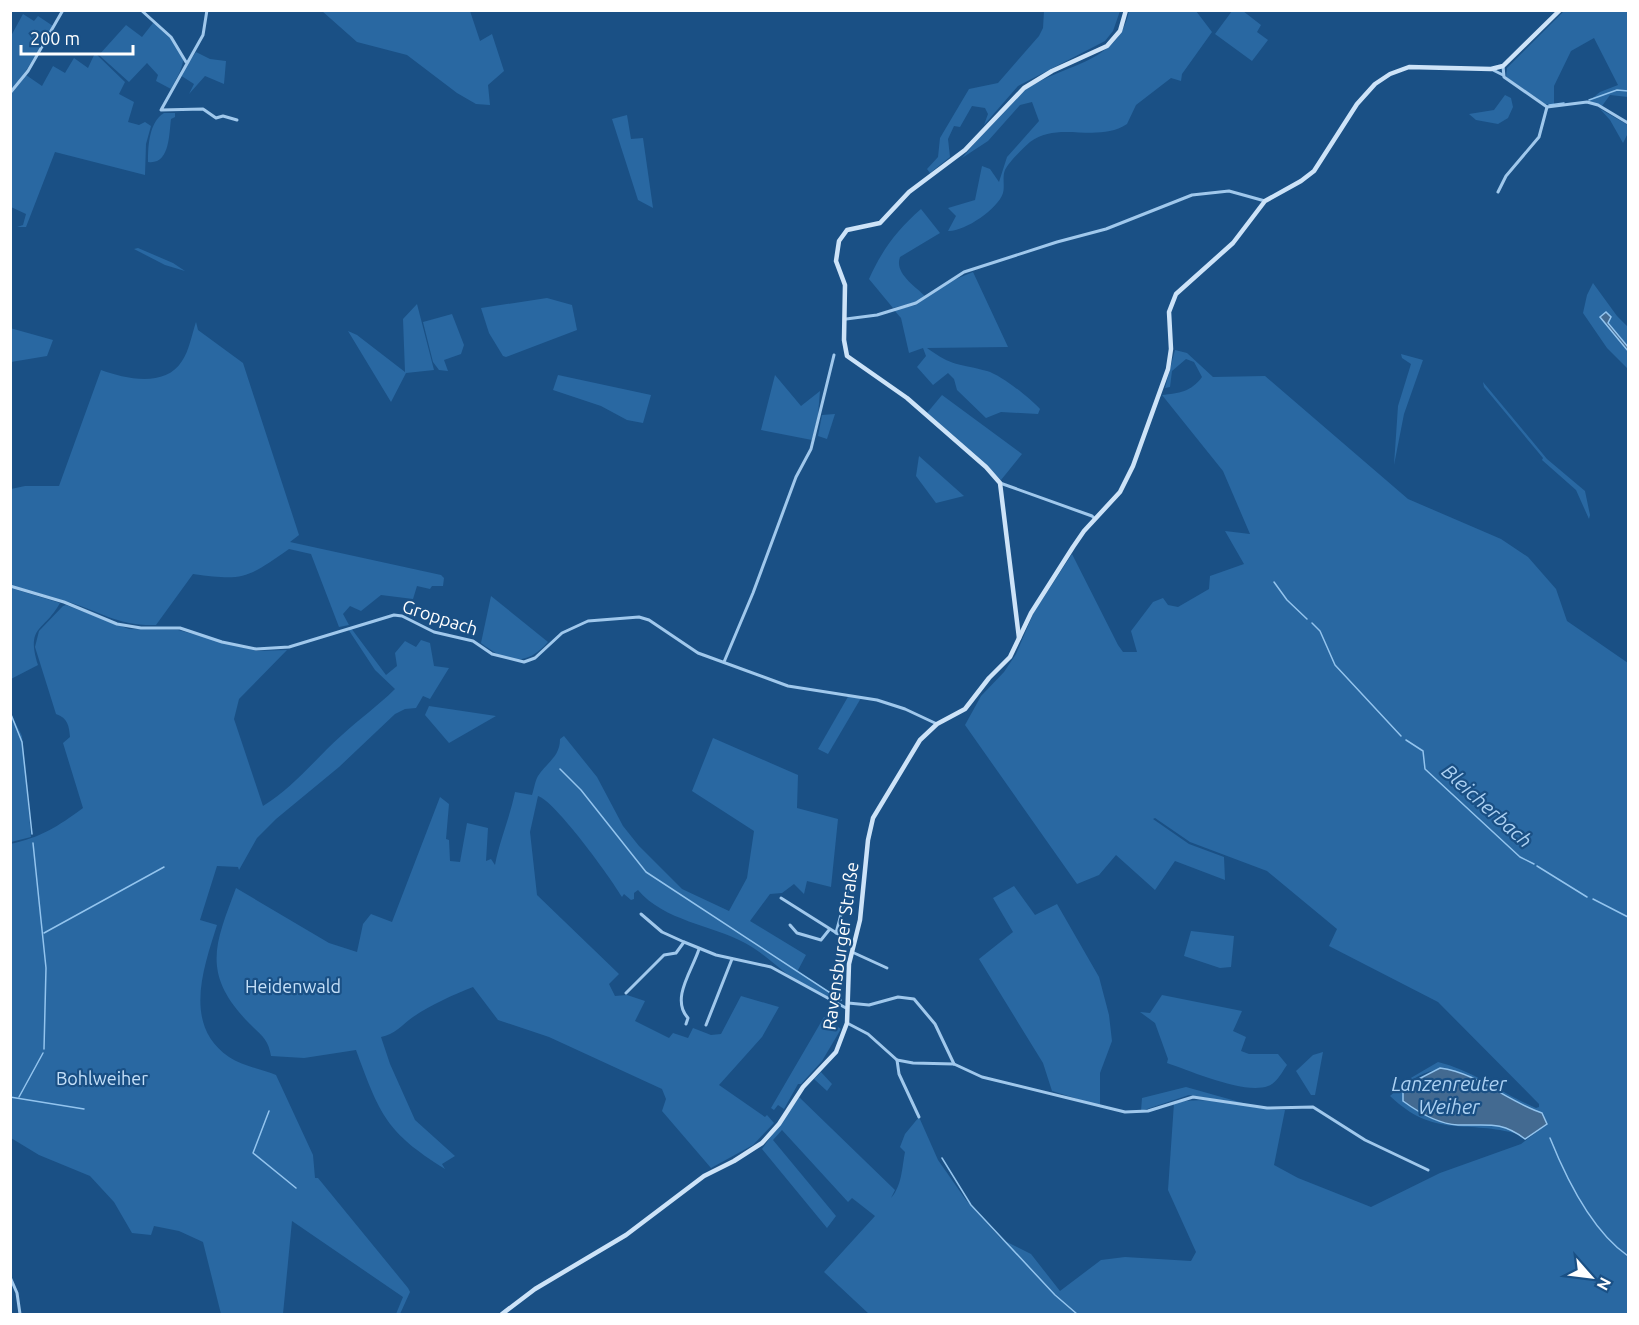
<svg xmlns="http://www.w3.org/2000/svg" width="1639" height="1325" font-family="Ubuntu,sans-serif">
	<rect width="100%" height="100%" fill="#1a5085"/>
	<!-- green -->
	<g fill="#2968a2">
		<path d="M322 11H470L480 41 492 34 504 71 488 85 490 105 476 104 457 93 407 55 357 42Z"/>
		<path d="M1044 11H1120L1113 31 1105 41 1018 86 984 125 988 114 985 108 972 106 960 127 954 126 948 139 950 157 930 173 927 169 938 157 940 138 969 89 998 83 1039 36 1043 28Z"/>
		<path d="M1129 11H1196L1212 32 1182 74 1181 81 1171 78 1136 105 1127 124C1096 144 1059 120 1030 142 1023 148 1009 162 1005 170 1002 177 1005 186 1003 193 998 209 964 232 948 231L956 216 948 208 975 200 982 166 990 169 999 182 1007 157 1039 121 1032 102 1020 105 988 141 962 158C981 137 999 111 1021 93 1060 63 1118 66 1129 11Z"/>
		<path d="M1232 11H1243L1261 25 1257 32 1268 40 1252 61 1215 34Z"/>
		<path d="M1564 11H1628V97L1610 95 1602 106 1589 101 1600 92 1618 85 1594 38 1571 51 1554 86V105L1545 104 1506 77 1507 68Z"/>
		<path d="M23 14 34 21 38 16 53 26 24 74 11 91V36Z"/>
		<path d="M153 23C164 28 184 48 183 61 182 70 175 81 171 89L156 81 158 75 147 63 129 82 99 55 126 25 142 37Z"/>
		<path d="M196 52 210 59 226 61 224 84 205 76 189 94 194 84 180 75Z"/>
		<path d="M95 53 125 82 119 94 134 102 128 122 139 125 145 122 151 126 146 144 145 175 55 152 26 227H17L23 225 26 214 11 207 10 94 26 75 42 86 53 66 65 73 74 58 88 68Z"/>
		<path d="M1505 95 1511 98 1513 107 1508 118 1498 124 1476 120 1469 114 1494 110Z"/>
		<path d="M1600 109 1628 125V133L1623 143 1610 120Z"/>
		<path d="M164 113H175V117L171 119C169 134 170 165 148 162 148 146 149 122 164 113Z"/>
		<path d="M627 115 631 139 643 138 653 208 638 200 612 119Z"/>
		<path d="M921 209 940 233 900 257C894 273 915 286 925 296L916 302 893 308 869 279C882 250 897 230 921 209Z"/>
		<path d="M138 248 173 263 185 271 165 265 134 249Z"/>
		<path d="M973 272 1008 347 927 348C953 367 958 363 987 371 1001 375 1030 398 1040 409L1038 414 1001 412 986 418 957 390 954 379 948 373 933 385 917 367 926 356 923 348 909 353 901 318 894 310 916 305 951 281Z"/>
		<path d="M1593 283 1617 316 1628 327V369L1607 348 1583 313 1587 295Z"/>
		<path d="M547 298 572 305 577 330 506 357 503 356 489 333 481 308Z"/>
		<path d="M417 304 434 370 406 373 391 402 348 331 357 335 405 372 403 319Z"/>
		<path d="M452 314 464 345 461 354 444 360 448 371 439 370 433 362 423 322Z"/>
		<path d="M196 322 198 330 243 363 299 535 290 542 441 575 444 578 443 586H432L430 589 417 586 413 599 381 595 361 611 350 606 343 614 349 625 339 627 311 554 289 549C246 579 244 581 193 574L156 625C117 626 100 611 65 601 47 595 29 591 11 585V489L25 486H59L101 370C126 379 165 388 182 361 189 351 192 334 196 322Z"/>
		<path d="M10 328 53 340 47 356 11 362Z"/>
		<path d="M1175 350 1187 353 1213 377 1265 376 1408 499 1501 539 1528 557 1556 589 1567 621 1628 663V1314H869L824 1272 875 1216 852 1198 848 1202 782 1130 773 1140 836 1216 827 1228 762 1149 799 1097 895 1190 891 1198C902 1186 902 1167 905 1152L900 1147 905 1134 919 1117 938 1160 966 1200 1001 1239 1031 1254 1060 1291 1101 1260 1125 1257 1191 1261 1196 1252 1168 1190 1174 1103C1211 1094 1248 1110 1285 1110L1274 1165 1298 1178 1371 1207 1440 1173 1521 1144 1547 1124 1542 1113C1529 1109 1516 1104 1503 1097 1464 1076 1447 1053 1403 1086V1101C1420 1108 1438 1120 1456 1124 1473 1128 1504 1118 1514 1133 1463 1120 1434 1138 1390 1096L1409 1079 1438 1062C1475 1071 1502 1094 1536 1108L1539 1107V1104L1438 1002 1329 946 1337 929 1267 871 1190 842 1155 818 1153 819 1189 844 1224 857 1225 880 1175 861 1155 890 1116 855 1099 875 1077 884 965 725 981 696 1004 672 1016 654 1034 612 1072 554 1118 645 1123 652H1137L1131 631 1153 602 1163 598 1168 605 1178 607 1209 589 1210 576 1244 564 1225 531 1250 534 1223 471 1162 395C1179 393 1191 392 1202 377L1194 362 1186 359 1172 371 1170 387 1165 388Z"/>
		<path d="M1401 354 1423 360 1404 414 1394 465 1398 406 1411 364 1402 358Z"/>
		<path d="M558 375 651 395 643 423 627 420 601 406 553 390Z"/>
		<path d="M775 375 801 406 820 391 818 415 812 440 761 430Z"/>
		<path d="M1483 382 1547 459 1585 491 1590 515 1589 519 1576 490 1542 460 1543 458 1484 387Z"/>
		<path d="M942 395 1022 454 1001 480 927 413Z"/>
		<path d="M835 414 827 439 818 436 822 415Z"/>
		<path d="M919 456 964 496 936 503 916 476Z"/>
		<path d="M11 588 60 603C43 633 26 625 38 665L11 679Z"/>
		<path d="M491 596 548 642C526 667 507 663 481 643Z"/>
		<path d="M66 605 129 629 178 630 257 651 287 650 239 699 234 719 263 806C294 787 315 759 342 735 359 719 378 706 395 689L375 670 348 629 351 628 386 675 397 666 395 653 405 641 416 647 421 640 430 643 434 666 449 668 430 699 423 696 416 708 405 709 395 714 339 767 276 819 257 838 239 870 238 867 217 866 200 920 217 925C204 967 182 1025 229 1057 242 1066 262 1069 276 1075L313 1155 315 1178H318L408 1288 410 1292 400 1314H396L403 1297 292 1221 283 1314H221L203 1242 179 1231 154 1226 151 1235 132 1233 114 1202 90 1176 39 1155 11 1138 10 844C42 837 57 827 83 808L63 743 70 737C69 726 68 718 56 714L35 647 39 631 63 606Z"/>
		<path d="M849 695 861 698 828 754 818 749Z"/>
		<path d="M429 706 496 716 449 743 425 715Z"/>
		<path d="M10 712 22 736 31 837 11 842Z"/>
		<path d="M564 736 597 777 623 826 639 846 682 889 729 911 747 878 754 831 692 791 713 738 798 775 797 808 838 819 831 887 807 881 804 894 794 884 782 893 770 894 750 921 806 955 797 972 836 998C800 994 775 959 745 943 712 925 664 921 638 890L634 893V899L631 900 624 894 622 897C611 878 555 801 538 796L530 832 537 895 619 974 609 984 615 996 627 995 645 1001 635 1021 669 1038 673 1033 688 1038 693 1028 711 1035 721 1034 741 996 779 1007 762 1037 719 1085 765 1117 767 1115 774 1123 753 1145 711 1168 662 1111 666 1099 662 1089 549 1037 498 1020 473 987C453 995 432 1004 413 1017 403 1024 394 1035 381 1037L390 1064 415 1120 455 1156 442 1164 445 1169C386 1132 380 1115 356 1050L304 1058 271 1056C268 1037 259 1034 246 1020 201 972 216 942 236 888L329 943 357 952 363 924 371 914 392 922 440 797 449 804 446 839 449 840 450 861 460 862 467 823 488 828 486 861 491 859 495 865C500 839 510 817 515 792L532 795C534 789 535 781 538 776 547 762 560 757 560 739Z"/>
		<path d="M1014 886 1035 915 1057 904 1099 977 1109 1015 1112 1041 1100 1073V1106L1052 1091 1043 1063 979 959 1013 932 993 898Z"/>
		<path d="M1191 931 1234 936 1231 967 1220 968 1184 956Z"/>
		<path d="M1162 995 1242 1011 1233 1031 1246 1037 1241 1051 1249 1054H1278L1287 1065C1282 1072 1277 1083 1268 1086 1245 1095 1191 1071 1167 1063L1168 1059 1155 1023 1140 1012 1150 1013Z"/>
		<path d="M824 1017 841 1029 822 1061 801 1084H798L784 1109 778 1105 774 1110 771 1108Z"/>
		<path d="M1323 1052 1315 1095H1311L1296 1071 1313 1055Z"/>
		<path d="M821 1072 832 1084 827 1091 814 1079Z"/>
		<path d="M1186 1087 1250 1105 1189 1095 1141 1111 1142 1098Z"/>
	</g>
	<!-- water -->
	<g fill="#436a91" stroke="#93c4ee" stroke-width="1.5">
		<path d="M1606 312 1611 317 1608 323 1628 347V351L1600 317Z"/>
		<path d="M1440 1068C1478 1073 1506 1101 1542 1113L1547 1124 1525 1139C1500 1120 1486 1126 1458 1125 1439 1124 1418 1112 1403 1101V1087Z"/>
	</g>
	<g fill="none" stroke-linecap="round" stroke-linejoin="round">
		<!-- stream -->
		<g stroke="#93c4ee" stroke-width="1.5">
			<path d="M1589 100 1617 90 1628 91"/>
			<path d="M1549 105 1564 103"/>
			<path d="M1274 582 1287 600 1307 619"/>
			<path d="M1312 623 1320 631 1335 665 1401 736"/>
			<path d="M10 712 22 742 32 834"/>
			<path d="M1406 740 1423 751 1425 769 1520 857 1534 864"/>
			<path d="M560 769 581 790 646 872 841 1000"/>
			<path d="M33 843 46 968 44 1049"/>
			<path d="M1537 866 1587 897"/>
			<path d="M1593 899 1628 917"/>
			<path d="M44 933 164 867"/>
			<path d="M10 1097 84 1109"/>
			<path d="M19 1097 43 1053"/>
			<path d="M269 1111 253 1153 296 1188"/>
			<path d="M1550 1138C1566 1178 1592 1231 1628 1256"/>
			<path d="M942 1158 971 1205 1055 1295 1077 1314"/>
		</g>
		<!-- street -->
		<g stroke="#a0c8ec" stroke-width="3">
			<path d="M141 10 171 37 186 62"/>
			<path d="M207 10 203 35 161 110 203 109 216 118 223 116 237 120"/>
			<path d="M1503 66 1504 77 1547 107 1587 102 1598 105 1628 123"/>
			<path d="M1491 69 1503 75"/>
			<path d="M10 93 28 71 63 10"/>
			<path d="M1498 192 1506 176 1539 137 1547 107"/>
			<path d="M846 319 877 315 916 303 964 272 1057 242 1106 229 1192 195 1229 191 1265 201"/>
			<path d="M1000 483 1092 516 1095 519"/>
			<path d="M10 586 64 602 117 624 141 628H180L222 642 256 649 289 647 394 615 402 616 434 632 473 641 492 654 524 662 535 658 562 633 588 621 639 617 649 620 698 653 788 686 877 700 905 709 937 724"/>
			<path d="M724 662 753 593 796 477 811 449 834 355"/>
			<path d="M781 898 854 944"/>
			<path d="M641 914 662 932 684 942"/>
			<path d="M790 925 797 933 821 940 829 930"/>
			<path d="M836 933 849 885"/>
			<path d="M852 952 887 968"/>
			<path d="M626 993 664 955 676 953 684 942 716 955 771 967 846 1008"/>
			<path d="M848 1003 869 1005 898 997 914 999 935 1024 954 1064"/>
			<path d="M847 1023 868 1034 897 1060 913 1063 954 1064 982 1077 1125 1112 1148 1111 1193 1097 1267 1108 1313 1107 1365 1140 1428 1170"/>
			<path d="M686 1024 688 1018C670 999 693 969 699 949"/>
			<path d="M706 1025 732 959"/>
			<path d="M897 1060 899 1074 919 1117"/>
			<path d="M10 1277 17 1293 20 1314"/>
		</g>
		<!-- secondary -->
		<g stroke="#cde3f8" stroke-width="4.5">
			<path d="M1019 638 1000 483 986 467 907 398 847 356 844 340 845 285 836 261 839 241 847 230 880 223 909 192 965 150 1024 88 1052 71 1107 46 1120 31 1126 10"/>
			<path d="M502 1314 535 1289 626 1235 704 1176 734 1161 762 1143 779 1124 803 1087 836 1052 847 1023 849 964 860 920 868 840 873 818 920 740 937 724 965 709 989 678 1010 657 1031 613 1073 547 1084 531 1120 492 1133 466 1168 369 1171 349 1169 312 1176 294 1233 243 1265 201 1301 181 1314 171 1357 104 1375 84 1390 74 1409 67 1491 69 1503 66 1560 10"/>
		</g>
	</g>
	<g text-anchor="middle" stroke-width="4.5" stroke-linejoin="round" paint-order="stroke">
		<!-- street labels -->
		<g font-size="18" fill="#fff" stroke="#1a5085">
			<text transform="translate(440 618) rotate(18)" y="6">Groppach</text>
			<text transform="translate(841 946) rotate(-82)" y="6">Ravensburger Straße</text>
		</g>
		<!-- park labels -->
		<g font-size="18" fill="#c5e0f9" stroke="#1a5085">
			<text x="293" y="993">Heidenwald</text>
			<text x="102" y="1085">Bohlweiher</text>
		</g>
		<!-- water labels -->
		<g font-size="20" font-style="italic" fill="#acd1f3" stroke="#1a5085">
			<text transform="translate(1487 806) rotate(42)" y="7">Bleicherbach</text>
			<text x="1449" y="1091">Lanzenreuter<tspan x="1449" dy="23">Weiher</tspan></text>
		</g>
	</g>
	<!-- border -->
	<rect width="1639" height="1325" fill="none" stroke="#ffffff" stroke-width="24"/>
	<!-- north arrow -->
	<g transform="translate(1591 1277) rotate(118)" stroke="#1a5085" stroke-width="4.5" paint-order="stroke">
	<path d="M0-4.5L10 22L0 15L-10 22Z" fill="#ffffff"/>
	<text y="-9" font-size="16" font-weight="bold" text-anchor="middle" fill="#ffffff">N</text>
	</g>
	<!-- scale -->
	<path d="M21 45v9h112v-9" fill="none" stroke="#ffffff" stroke-width="3"/>
	<text x="30" y="45" font-size="18" fill="#ffffff" stroke="#1a5085" stroke-width="4.5" paint-order="stroke">200 m</text>
</svg>
